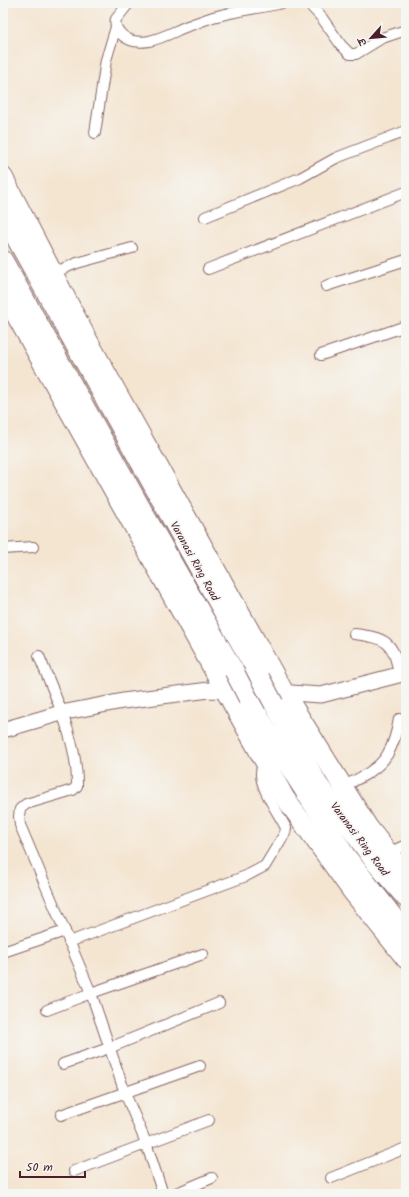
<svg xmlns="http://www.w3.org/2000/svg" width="409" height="1197" font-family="Kalam,'Playpen Sans Deva',sans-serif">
	<rect width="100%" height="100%" fill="#f6f6f2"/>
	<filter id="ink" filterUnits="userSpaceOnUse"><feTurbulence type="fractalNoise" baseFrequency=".025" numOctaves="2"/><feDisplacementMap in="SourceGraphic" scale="8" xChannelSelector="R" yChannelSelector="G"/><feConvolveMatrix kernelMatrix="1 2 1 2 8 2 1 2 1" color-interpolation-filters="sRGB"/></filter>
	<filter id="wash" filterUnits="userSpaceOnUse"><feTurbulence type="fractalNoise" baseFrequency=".012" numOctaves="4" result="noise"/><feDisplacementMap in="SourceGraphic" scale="16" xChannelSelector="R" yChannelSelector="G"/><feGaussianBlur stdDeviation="0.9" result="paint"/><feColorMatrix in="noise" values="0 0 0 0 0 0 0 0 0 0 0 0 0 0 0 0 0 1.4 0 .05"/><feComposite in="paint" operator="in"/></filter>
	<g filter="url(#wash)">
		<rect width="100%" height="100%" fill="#f4e5d1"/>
	</g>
	<g filter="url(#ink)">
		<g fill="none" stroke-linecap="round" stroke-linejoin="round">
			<defs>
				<g id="street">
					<path d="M129 3 116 19C114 25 117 30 122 35 140 51 166 35 185 27 194 24 204 20 213 17 236 11 260 8 282 3"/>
					<path d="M308 3 322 18 341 45 350 54H356L382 38 406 30"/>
					<path d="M95 133 106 60 116 27"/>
					<path d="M205 217 300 178 336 158 406 131"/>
					<path d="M208 269 406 192"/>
					<path d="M53 273 77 263 132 248"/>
					<path d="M326 286 406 260"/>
					<path d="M321 355 406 326"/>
					<path d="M3 549 33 547"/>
					<path d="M354 634C386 638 394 641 399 675"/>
					<path d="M39 656C55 696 78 742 77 786L73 790 26 804 20 809 19 816 20 825 91 993 125 1093 146 1143 163 1194"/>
					<path d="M342 787C358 779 378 770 387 755 394 744 397 731 399 719"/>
					<path d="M388 853 406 845"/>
					<path d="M69 942 246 876 265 866 285 833 286 828C279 814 260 788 261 773 261 769 263 765 264 761"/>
					<path d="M3 952 65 931"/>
					<path d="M47 1010 91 993 203 954"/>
					<path d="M63 1064 109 1048 219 1003"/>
					<path d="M61 1115 200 1066"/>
					<path d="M74 1171 209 1120"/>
					<path d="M331 1178 406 1148"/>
					<path d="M174 1194 212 1178"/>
				</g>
				<g id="secondary">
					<path d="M276 692 321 695 406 673"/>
					<path d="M3 730 61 713 123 701 209 690 234 691"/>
				</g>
				<g id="highway">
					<path d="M3 177 85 335 284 692 368 827 406 875"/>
					<path d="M3 211 18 242 89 370 260 678"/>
					<path d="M3 260 145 515 234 671"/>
					<path d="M3 292 285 798 351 890 406 959"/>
					<path d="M249 700 288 765 346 856 406 933"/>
					<path d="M274 704 318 784 375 862 406 898"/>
				</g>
			</defs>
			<!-- street casing -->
			<use href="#street" stroke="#866465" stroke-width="12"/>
			<!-- secondary casing -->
			<use href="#secondary" stroke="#866465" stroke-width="17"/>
			<!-- highway casing -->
			<use href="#highway" stroke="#866465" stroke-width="21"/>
			<!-- street -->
			<use href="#street" stroke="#fff" stroke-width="10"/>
			<!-- secondary -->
			<use href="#secondary" stroke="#fff" stroke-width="15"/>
			<!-- highway -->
			<use href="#highway" stroke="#fff" stroke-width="19"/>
			<defs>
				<g id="highway-bridge">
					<path d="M234 671 249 700"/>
					<path d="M260 678 274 704"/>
				</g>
			</defs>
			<!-- highway-bridge casing -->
			<use href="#highway-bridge" stroke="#866465" stroke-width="21" stroke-linecap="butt"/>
			<!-- highway-bridge -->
			<use href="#highway-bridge" stroke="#fff" stroke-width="19"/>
		</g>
	</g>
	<g text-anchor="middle" stroke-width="3.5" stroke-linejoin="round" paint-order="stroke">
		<!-- street labels -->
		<g font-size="11" fill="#4a1f2b" stroke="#f6f6f2">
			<text transform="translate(195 561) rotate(61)" y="4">Varanasi Ring Road</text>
			<text transform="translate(360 839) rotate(53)" y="4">Varanasi Ring Road</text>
		</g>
	</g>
	<!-- margin -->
	<rect width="409" height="1197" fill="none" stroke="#f6f6f2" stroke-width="16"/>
	<!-- north arrow -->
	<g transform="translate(371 38) rotate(243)" stroke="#f6f6f2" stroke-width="3" paint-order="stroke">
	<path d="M0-3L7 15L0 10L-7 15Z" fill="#4a1f2b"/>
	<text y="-6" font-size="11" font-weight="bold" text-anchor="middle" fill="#4a1f2b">उ</text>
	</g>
	<!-- scale -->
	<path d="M20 1171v6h65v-6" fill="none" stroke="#4a1f2b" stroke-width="2"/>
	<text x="26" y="1171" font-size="12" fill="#4a1f2b" stroke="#f6f6f2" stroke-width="3" paint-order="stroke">50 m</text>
</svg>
